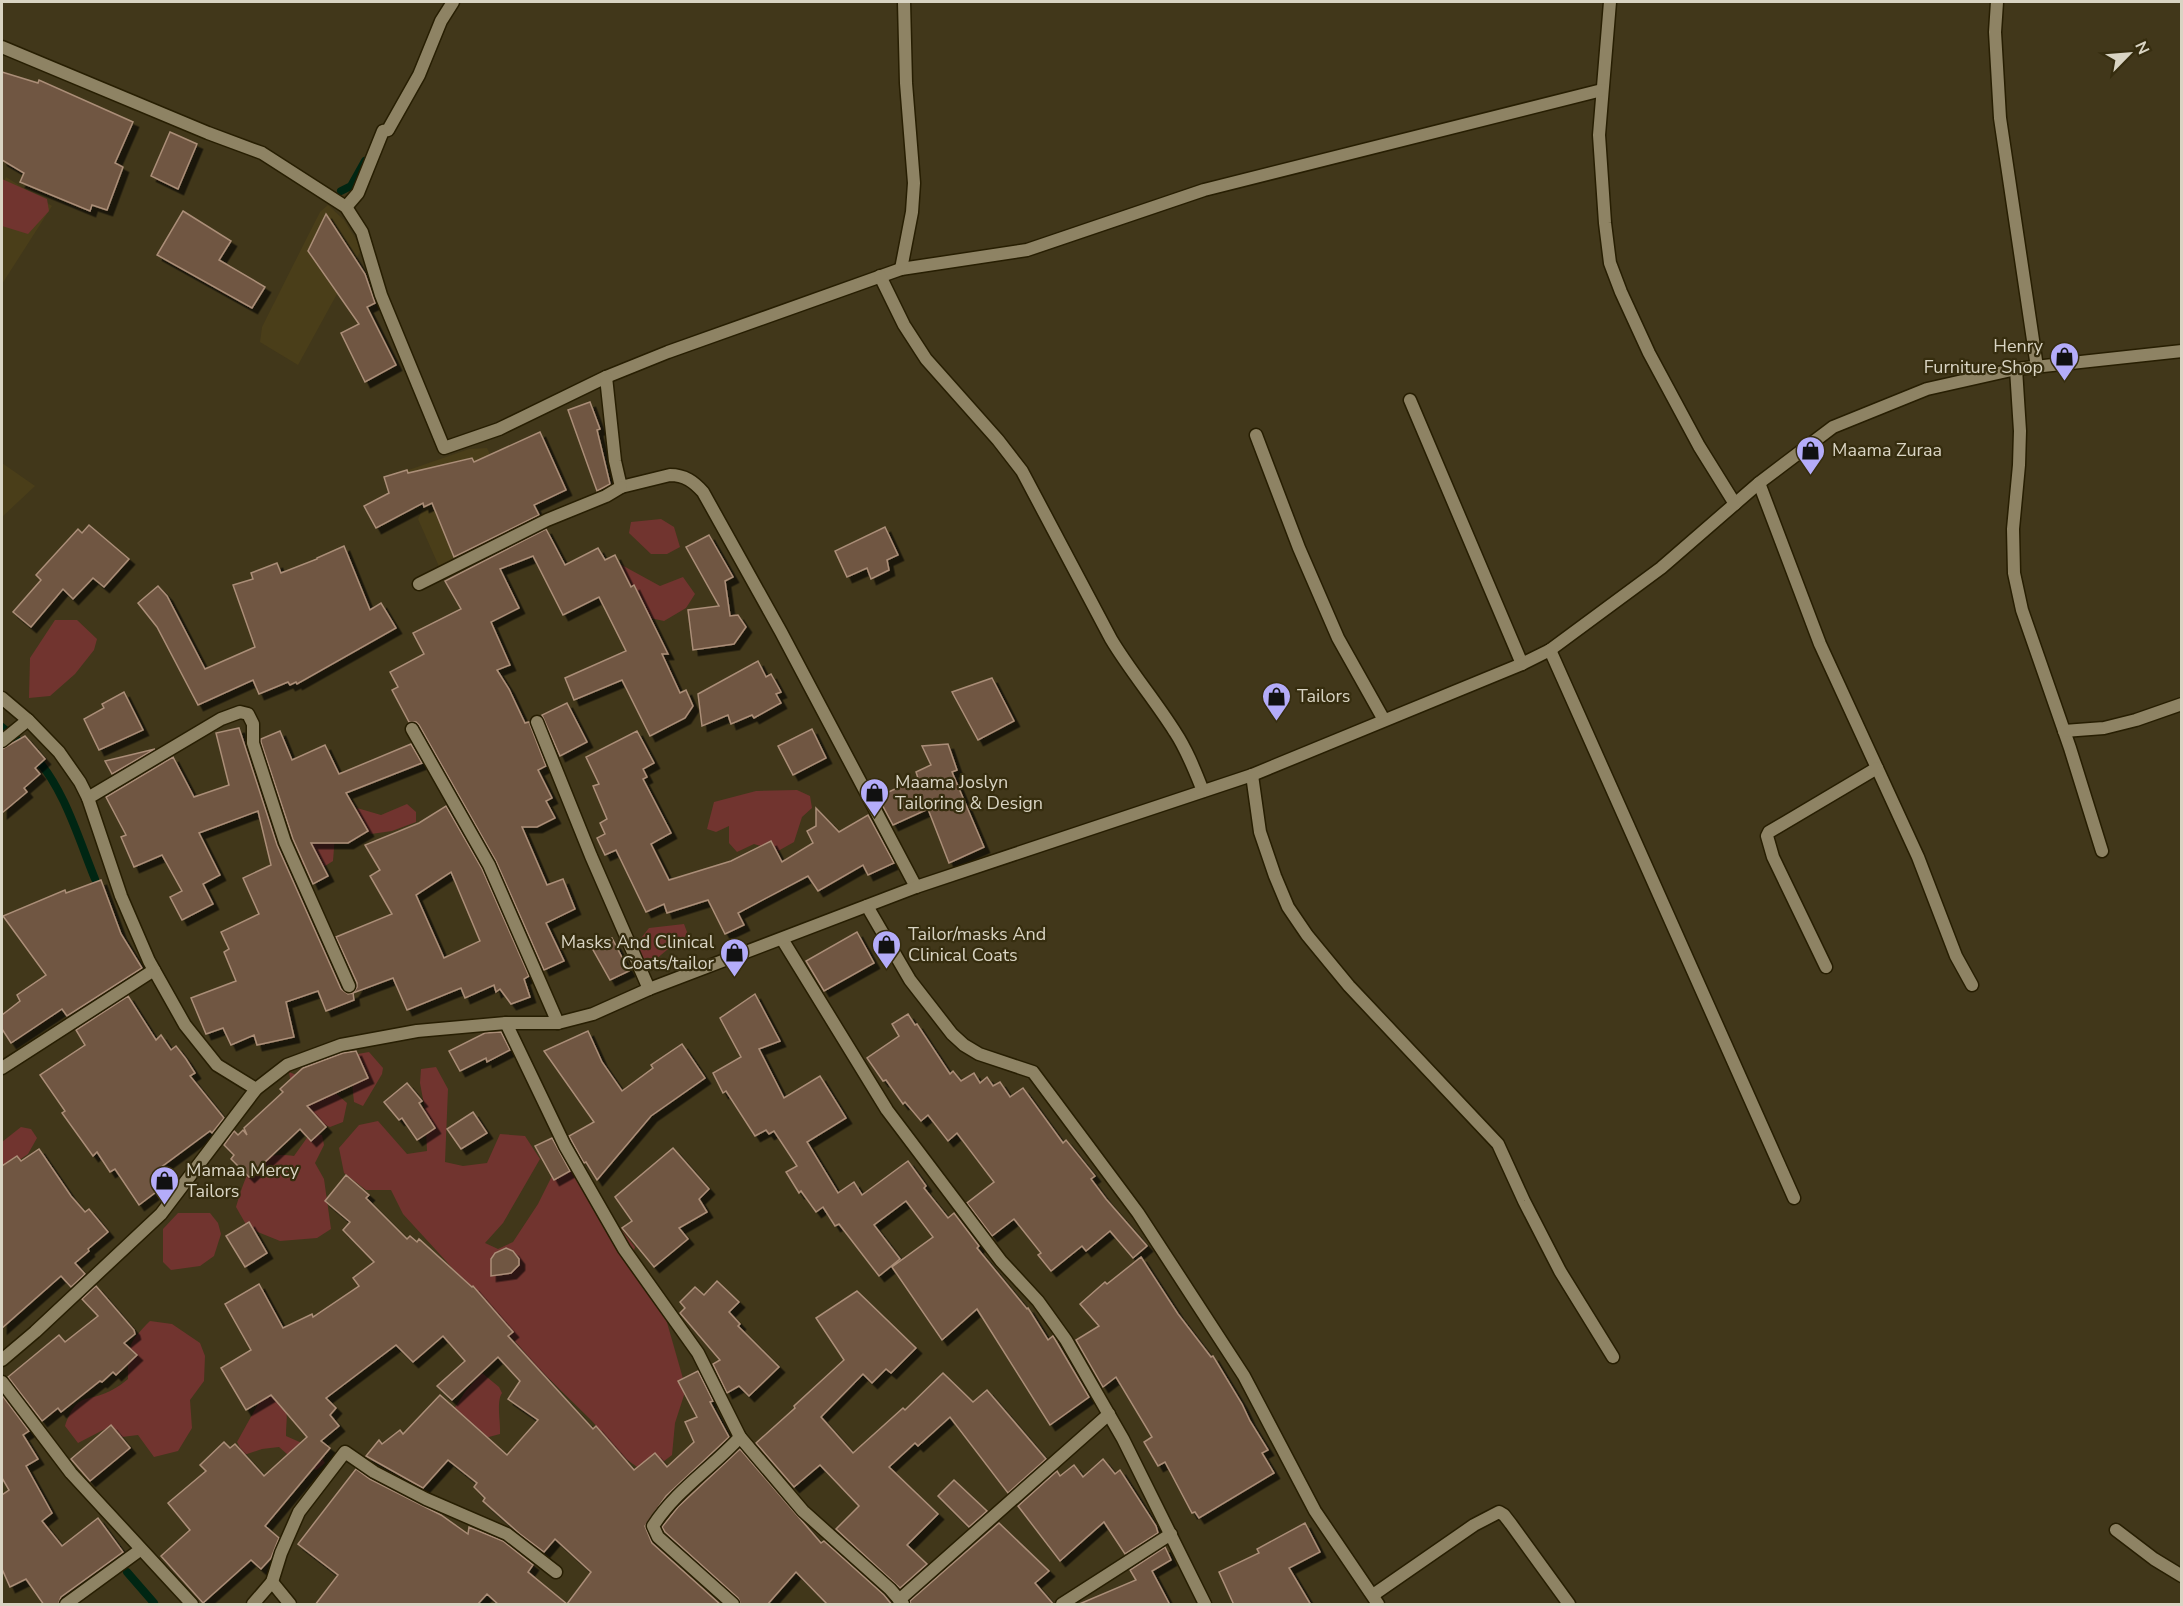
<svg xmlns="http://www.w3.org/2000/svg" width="2183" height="1606" font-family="'Nunito Sans',sans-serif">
	<defs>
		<filter id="shadow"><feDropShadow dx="5.5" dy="5.5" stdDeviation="0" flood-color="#0009"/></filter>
	</defs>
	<rect width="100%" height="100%" fill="#41371a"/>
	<!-- built -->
	<g fill="#4a3e19">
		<path d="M6 177 52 206 2 284V185Z"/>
		<path d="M328 205 344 220 357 241 360 252 298 365 260 342 262 327 320 212Z"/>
		<path d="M487 448 523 523 441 571 418 519 424 506 411 473H400L469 449Z"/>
		<path d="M2 463 35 486 2 517Z"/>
	</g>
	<!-- green -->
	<g fill="#71342f">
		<path d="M2 179 47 199 49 211 28 234 2 226Z"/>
		<path d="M661 519 674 527 680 547 667 554H651L629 533 631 522Z"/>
		<path d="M618 563 660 586 683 577 695 594 686 608 664 621 650 618 622 585Z"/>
		<path d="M55 620H77L97 639 94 650 75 674 50 696 29 698 30 658Z"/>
		<path d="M797 790 810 796 812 808 802 817 794 842 778 851 754 844 737 852 729 843V826L716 832 707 829 714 802 756 791Z"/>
		<path d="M407 804 416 812V822L392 831 371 834 359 823 357 808 381 815Z"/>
		<path d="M311 805 335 835 333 861 325 866 302 865 301 855Z"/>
		<path d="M684 924 687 932 682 944H674L655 960 641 959 638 942 649 928Z"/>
		<path d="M369 1052 383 1068 382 1074 363 1106 354 1102 351 1073 352 1055Z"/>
		<path d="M436 1067 448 1089 445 1162 463 1166 487 1163 500 1134 525 1136 540 1159 503 1223 485 1243 498 1249 513 1242 538 1204 552 1176 577 1169 589 1196 614 1220 635 1247 630 1265 658 1291 686 1389 675 1423 672 1455 647 1474 626 1459 591 1420 537 1367 446 1261 403 1214 391 1190H366L344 1173 339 1148 359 1125 378 1121 407 1154 427 1151 425 1110 420 1083 421 1069Z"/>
		<path d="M289 1072 331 1089 347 1103 343 1122 330 1127 315 1121 292 1090Z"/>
		<path d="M21 1127 31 1129 37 1138 28 1154 6 1169 2 1166V1142Z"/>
		<path d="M309 1135H322L324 1145 315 1163 324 1179 331 1229 317 1238 280 1241 248 1228 236 1207C247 1172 251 1150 294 1156Z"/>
		<path d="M178 1213H210L218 1223 221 1234 214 1256 200 1266 171 1270 163 1262V1229Z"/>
		<path d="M150 1321 172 1324 200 1343 205 1356 204 1381 190 1400 192 1428 178 1451 154 1457 138 1435 122 1437 107 1428 78 1443 65 1426C78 1390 86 1404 112 1390 118 1387 123 1383 128 1379 128 1347 127 1344 150 1321Z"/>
		<path d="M482 1373 499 1387 502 1393C496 1402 501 1422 500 1434L485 1438 454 1409 465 1392Z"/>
		<path d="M270 1396C292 1408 286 1413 286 1436 301 1443 317 1448 325 1463L316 1470 296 1462 279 1447 262 1449 244 1455 237 1442 262 1397Z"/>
	</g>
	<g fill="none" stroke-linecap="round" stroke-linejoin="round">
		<!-- stream -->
		<g stroke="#002613" stroke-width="8">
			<path d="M341 191 351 186 365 161"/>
			<path d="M2 727 25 746"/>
			<path d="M35 757C64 788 79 840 95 879"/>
			<path d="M127 1572 154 1603"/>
		</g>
	</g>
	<!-- building -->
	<g fill="#705642" stroke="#ab8e78" stroke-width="1.5" fill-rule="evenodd" filter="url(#shadow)">
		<path d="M2 72 38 83 39 80 133 122 115 163 123 167 107 210 92 205 90 211 20 182 24 173 2 160Z"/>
		<path d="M170 132 197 144 178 189 151 176Z"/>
		<path d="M183 211 231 241 219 260 265 287 252 308 157 255Z"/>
		<path d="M326 214 365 274 375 303 367 307 396 365 365 382 341 333 359 324 308 251Z"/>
		<path d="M590 402 600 429 597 430 610 484 597 491 568 410Z"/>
		<path d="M540 432 566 490 534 505 539 515 454 557 432 503 424 507 423 503 376 528 364 506 389 493 384 477 407 470 408 473 472 458 474 462Z"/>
		<path d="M89 525 129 559 104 587 93 578 73 599 63 589 31 627 13 612 41 580 36 575 78 529 82 533Z"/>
		<path d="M885 527 898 555 887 560 889 570 871 579 867 568 847 577 835 551Z"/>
		<path d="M546 529 565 565 598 548 605 560 615 555 631 587 634 585 668 654H662L680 693 686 690 693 706 685 718 650 736 622 680 574 700 565 678 626 651 599 597 563 615 533 556 500 569 519 608 491 622 510 665 497 670 509 689 525 723 529 722 546 766 538 770 552 798 546 801 555 818 537 827H522L547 885 563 879 575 909 546 923 564 961 544 970 496 861 419 725 416 722H409L392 690 398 687 390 672 424 654 413 633 461 609 445 581Z"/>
		<path d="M709 535 733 577 725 581 730 616 738 615 746 627 734 644 693 650 688 610 719 606 686 547Z"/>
		<path d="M344 546 370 610 381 603 396 628 297 684 296 682 290 685 288 682 259 694 253 680 198 705 157 627 138 603 158 586 167 596 205 669 255 647 233 585 253 579 251 573 277 563 281 573 317 559V558Z"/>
		<path d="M758 661 766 677 771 674 781 692 776 694 781 703 754 718 752 715 731 724 728 715 702 726 698 694Z"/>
		<path d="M992 678 1014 721 978 740 952 692Z"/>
		<path d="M124 692 143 730 99 750 84 719 104 708 102 704Z"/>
		<path d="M567 703 587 742 560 756 542 715Z"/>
		<path d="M239 728 277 845 341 989 348 994 353 993 354 1000 326 1011 318 991 286 1002 294 1037 257 1045 254 1035 231 1045 223 1028 206 1034 191 998 236 981 224 952 229 949 221 932 259 914 243 878 271 865 258 811 199 833 220 875 203 884 213 904 182 920 170 897 182 891 162 855 134 867 121 837 126 835 106 797 173 757 194 797 229 785 216 733Z"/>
		<path d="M812 729 826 758 793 775 778 746Z"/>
		<path d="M280 731 292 760 325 745 339 774 411 744 422 763 346 793 368 831 348 843H311L328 876 313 884 293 839 261 742V739Z"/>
		<path d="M637 731 654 763 643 769 647 777 643 779 671 833 651 844 669 880 731 861 771 841 782 862 813 843 807 831 816 826V808L839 832 868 815 894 863 868 875 863 865 818 891 808 876 738 913 744 925 725 934 708 900 667 913 664 904 646 912 616 850 605 855 597 838 605 834 600 823 607 819 593 786 599 784 586 757Z"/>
		<path d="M25 736 45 759 35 768 40 774 24 788 27 792 2 813V749Z"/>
		<path d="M948 744 957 770 952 772 984 847 949 863 928 809 893 825 878 797 918 778 916 772 931 765 922 746Z"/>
		<path d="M155 749 112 774 105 761Z"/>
		<path d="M446 806 482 869 529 976 524 979 530 997 511 1004 500 989 496 992 494 985 465 998 461 988 407 1010 393 978 353 993 357 987V983L336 937 392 914 370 876 380 870 365 845 419 823ZM451 872 480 941 444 958 416 895Z"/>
		<path d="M101 880 121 934 142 968 67 1016 62 1009 11 1043 2 1029V1015L20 1001 17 995 46 975 3 916 65 890 66 893Z"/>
		<path d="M857 932 874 963 824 991 806 961Z"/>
		<path d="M612 938 629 971 610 980 592 948Z"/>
		<path d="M755 994 780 1041 759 1049 784 1098 820 1076 846 1118 807 1142 838 1193 854 1182 862 1195 908 1161 926 1186 924 1188 948 1218 954 1213 979 1246 977 1248 1027 1309 1028 1308 1048 1340 1053 1336 1089 1397 1050 1425 977 1309 942 1340 892 1267 933 1237 906 1201 874 1225 900 1259 879 1276 839 1224 835 1226 823 1207 816 1212 801 1191 799 1193 786 1172 797 1166 774 1131 769 1134 766 1130 755 1136 726 1091 723 1093 713 1073 741 1057 720 1018Z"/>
		<path d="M128 996 156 1040 161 1035 171 1050 176 1046 186 1059 195 1073 190 1076 224 1118 212 1133 210 1131 152 1174 157 1181 152 1185 156 1192 139 1205 115 1169 110 1172 97 1152 93 1156 62 1113 65 1111 40 1075 85 1045 76 1030Z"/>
		<path d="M908 1014 915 1025 917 1024 950 1074 953 1071 961 1081 974 1073 980 1083 987 1077 993 1086 1000 1082 1010 1097 1023 1088 1063 1143 1066 1140 1095 1176 1091 1179 1106 1199 1147 1246 1133 1258 1110 1231 1086 1251 1082 1246 1051 1271 1038 1255 1041 1253 1014 1219 992 1236 967 1203 994 1182 957 1133 948 1141 928 1115 921 1121 905 1102 903 1104 886 1080 883 1081 867 1058 899 1036 892 1024Z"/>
		<path d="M588 1031 602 1062 622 1091 653 1068 651 1065 682 1044 705 1078 651 1116 597 1180 586 1162 584 1163 569 1136 594 1122 544 1051Z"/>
		<path d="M501 1032 510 1050 487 1062 486 1058 460 1071 449 1051 485 1033Z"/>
		<path d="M356 1051 368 1078 307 1106 326 1127 311 1141 300 1129 249 1177 231 1159 234 1155 224 1145 234 1131 238 1135 243 1130 247 1135 244 1128 283 1092 280 1089 303 1068 343 1053Z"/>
		<path d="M407 1083 422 1101 419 1103 435 1128 417 1140 402 1118 399 1120 384 1102Z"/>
		<path d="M473 1112 487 1133 461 1149 447 1129Z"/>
		<path d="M552 1138 570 1171 554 1180 535 1146Z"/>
		<path d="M673 1148 709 1189 699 1199 707 1212 679 1228 688 1239 654 1267 622 1228 632 1221 615 1197Z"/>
		<path d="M39 1149 71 1196 85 1212 89 1209 108 1232 88 1249 89 1251 75 1263 85 1274 71 1287 61 1276 2 1328V1166L17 1156 21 1161Z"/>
		<path d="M346 1175 369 1195 366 1198 407 1239 410 1236 417 1242 419 1239 472 1287 473 1286 513 1332 508 1336 593 1429 596 1426 634 1470 655 1453 667 1467 694 1442 685 1422 697 1417 678 1381 698 1371 713 1401 710 1402 729 1437 666 1496 645 1526 652 1543 721 1605H499L487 1594 477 1605H315L338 1575 298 1544 356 1469 370 1479 441 1515 468 1534 469 1527 503 1541 533 1565 528 1572 567 1604 591 1572 555 1539 544 1552 520 1534 483 1501 485 1498 474 1487 477 1483 448 1460 423 1488 366 1456 379 1440 382 1444 400 1430 403 1434 440 1395 507 1455 538 1420 508 1399 520 1381 498 1357 452 1400 437 1386 465 1361 443 1336 413 1362 396 1345 326 1398 336 1408 330 1415 339 1426 321 1441 330 1448 265 1526 279 1538 271 1558 261 1569 251 1560 203 1603 161 1556 190 1530 168 1503 206 1471 200 1465 224 1442 230 1448 235 1444 264 1476 307 1437 271 1395 246 1410 221 1368 251 1350 225 1304 259 1284 283 1328 312 1314 313 1317 359 1286 353 1278 374 1262 343 1230 350 1222 325 1201Z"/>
		<path d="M249 1222 267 1253 245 1267 226 1236Z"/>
		<path d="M506 1248 513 1251 519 1259V1265L511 1273 491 1276V1259L495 1253Z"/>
		<path d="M1141 1257 1178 1314 1211 1357 1213 1356 1242 1404 1250 1421 1268 1450 1262 1453 1274 1473 1199 1518 1195 1512 1192 1513 1165 1462 1158 1466 1144 1442 1152 1437 1116 1377 1103 1387 1076 1340 1099 1326 1080 1304 1105 1282 1107 1284Z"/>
		<path d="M717 1281 739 1302 729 1312 740 1324 738 1326 779 1367 749 1396 739 1386 727 1393 713 1364 720 1360 680 1313 685 1308 680 1302 695 1287 704 1295Z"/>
		<path d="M96 1286 134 1330 135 1334 124 1343 137 1355 116 1375 113 1372 102 1382 100 1381 61 1412 58 1408 42 1421 8 1377 59 1335 65 1342 98 1316 82 1299Z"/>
		<path d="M857 1291 916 1348 891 1373 886 1369 872 1383 863 1374 821 1417 853 1453 903 1408 905 1410 943 1373 973 1402 987 1390 1046 1459 1008 1493 950 1417 918 1446 915 1443 889 1467 938 1514 907 1545 927 1564 900 1588 836 1529 859 1506 820 1465 794 1487 756 1443 795 1408 794 1406 844 1360 816 1318Z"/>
		<path d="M2 1395 29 1431 23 1435 38 1459 26 1466 52 1513 42 1521 62 1546 98 1518 123 1552 61 1597 58 1605H44L26 1579 10 1587 2 1569V1495L9 1490 2 1478Z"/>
		<path d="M111 1425 130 1448 90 1481 71 1459Z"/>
		<path d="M740 1449 821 1543 824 1541 884 1595 892 1605H828L796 1572 767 1605H741L738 1598 665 1532 662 1527 678 1507Z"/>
		<path d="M1103 1459 1115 1474 1120 1470 1156 1526 1158 1533 1125 1554 1104 1522 1060 1561 1018 1506 1057 1471 1060 1476 1074 1465 1083 1477Z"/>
		<path d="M954 1480 987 1511 969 1527 938 1496Z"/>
		<path d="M999 1523 1049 1571 1035 1583 1054 1605H911L910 1601Z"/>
		<path d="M1305 1523 1320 1552 1289 1568 1311 1605H1234L1219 1572 1259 1553 1257 1549Z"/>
		<path d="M1165 1547 1171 1560 1152 1571 1170 1605H1077L1136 1580 1130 1570Z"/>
	</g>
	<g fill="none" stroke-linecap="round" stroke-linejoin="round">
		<defs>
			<g id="street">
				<path d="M1610 2 1599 135 1605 223 1610 263 1621 292 1649 353 1699 446 1735 504"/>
				<path d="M1997 2 1995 32 2000 118 2037 367"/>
				<path d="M2 47 208 133 262 153 346 207 362 232 381 295 444 448 499 429 606 377 668 352 901 269 1027 250 1204 190 1602 90"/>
				<path d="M346 207 358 193 383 131 388 130 419 75 441 21 453 2"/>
				<path d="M901 269 912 212 914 183 906 83 904 2"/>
				<path d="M880 276 904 325 926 359 998 440 1022 471 1111 639C1130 671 1155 700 1175 732 1187 750 1195 771 1203 791"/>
				<path d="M2016 369 2020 431 2019 465 2013 529 2014 573 2022 610 2070 748 2102 851"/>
				<path d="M606 377 615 461 621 487 670 475C685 475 694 482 703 492L781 632 916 887"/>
				<path d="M1410 400 1522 664"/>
				<path d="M1256 435 1299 548 1338 638 1384 720"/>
				<path d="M1759 483 1820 644 1918 857 1956 956 1972 985"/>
				<path d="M419 584 547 520 606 496 621 487"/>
				<path d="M1550 650 1794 1198"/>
				<path d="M2 698 28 720 59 752 80 782 88 798 121 896 149 961 185 1025 217 1065 256 1089"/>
				<path d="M537 722 591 856 649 989"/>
				<path d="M412 729 489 865 558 1023"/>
				<path d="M2064 731 2104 728 2136 720 2182 704"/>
				<path d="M2 741 28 720"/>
				<path d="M1252 775 1260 832 1275 876 1288 907 1307 935 1349 986 1498 1144 1524 1201 1560 1271 1613 1357"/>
				<path d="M88 798 221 719 240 712 248 714 253 724V743L285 842 349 986"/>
				<path d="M867 906 910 980 952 1034 964 1045 979 1054 1033 1072 1138 1213 1244 1376 1315 1511 1378 1604"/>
				<path d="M782 939 887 1110 1001 1261 1038 1301 1066 1340 1123 1439 1205 1604"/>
				<path d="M1826 967 1773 857 1767 836 1769 832 1877 768"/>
				<path d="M506 1023 565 1146 624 1249 698 1353 740 1437 803 1511 890 1589 903 1604"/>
				<path d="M2 1068 154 970"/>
				<path d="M2 1360 35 1332 161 1214 256 1089 287 1065 341 1045 417 1031 506 1023H558L593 1014 649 989 916 887 1252 775 1522 664 1550 650 1661 568 1759 483 1833 427 1927 389 2016 369 2182 351"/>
				<path d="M2 1382 71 1473 192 1604"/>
				<path d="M2116 1530 2154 1559 2182 1576"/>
				<path d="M272 1582 290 1604"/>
				<path d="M1373 1595 1474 1525 1499 1512 1504 1515 1511 1524 1569 1604"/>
				<path d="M899 1600 1109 1414"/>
				<path d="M66 1604 140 1550"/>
				<path d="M253 1604 272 1582 281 1553 299 1512 345 1452 374 1472 426 1499 507 1534 556 1572"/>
				<path d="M733 1604 658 1537 653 1526C676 1490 712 1468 740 1437"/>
				<path d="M1062 1604 1171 1534"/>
			</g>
		</defs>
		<!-- street casing -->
		<use href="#street" stroke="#271e02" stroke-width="15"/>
		<!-- street -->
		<use href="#street" stroke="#8e8364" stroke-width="12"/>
	</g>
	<!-- icons -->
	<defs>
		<symbol id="shop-pin" viewBox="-11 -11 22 30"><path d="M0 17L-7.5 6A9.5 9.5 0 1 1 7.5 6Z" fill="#b4acf9" stroke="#362d0f"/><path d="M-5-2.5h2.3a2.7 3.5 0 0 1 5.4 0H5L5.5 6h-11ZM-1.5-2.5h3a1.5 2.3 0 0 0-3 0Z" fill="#111"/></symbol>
	</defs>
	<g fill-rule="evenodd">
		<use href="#shop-pin" x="2048" y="340" width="33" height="45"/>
		<use href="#shop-pin" x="1794" y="434" width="33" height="45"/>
		<use href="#shop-pin" x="1260" y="680" width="33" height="45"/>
		<use href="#shop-pin" x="858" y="776" width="33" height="45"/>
		<use href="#shop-pin" x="870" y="928" width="33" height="45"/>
		<use href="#shop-pin" x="718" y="936" width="33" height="45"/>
		<use href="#shop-pin" x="148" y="1164" width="33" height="45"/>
	</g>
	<g text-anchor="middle" stroke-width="4.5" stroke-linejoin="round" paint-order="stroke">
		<!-- poi labels -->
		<g font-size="18" fill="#d9d4c3" stroke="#362d0f" text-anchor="start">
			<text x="2043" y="352" text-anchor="end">Henry<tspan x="2043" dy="21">Furniture Shop</tspan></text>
			<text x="1832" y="456">Maama Zuraa</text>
			<text x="1297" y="702">Tailors</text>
			<text x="895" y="788">Maama Joslyn<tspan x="895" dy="21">Tailoring &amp; Design</tspan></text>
			<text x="908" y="940">Tailor/masks And<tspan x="908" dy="21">Clinical Coats</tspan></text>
			<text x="714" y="948" text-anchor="end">Masks And Clinical<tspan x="714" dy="21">Coats/tailor</tspan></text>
			<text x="186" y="1176">Mamaa Mercy<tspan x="186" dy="21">Tailors</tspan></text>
		</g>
	</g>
	<!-- border -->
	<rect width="2183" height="1606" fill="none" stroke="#d9d4c3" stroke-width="6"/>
	<!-- north arrow -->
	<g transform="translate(2129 54) rotate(65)" stroke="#362d0f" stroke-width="4.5" paint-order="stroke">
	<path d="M0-4.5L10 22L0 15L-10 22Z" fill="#d9d4c3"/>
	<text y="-9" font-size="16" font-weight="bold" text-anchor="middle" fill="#d9d4c3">N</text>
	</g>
</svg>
